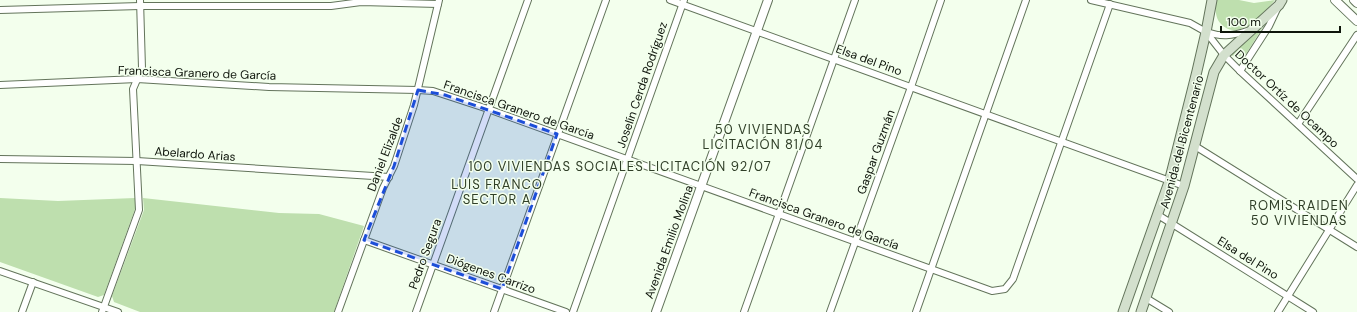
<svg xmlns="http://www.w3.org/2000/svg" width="1357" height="312" font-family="'DM Sans',sans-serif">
	<rect width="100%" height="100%" fill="#f3ffed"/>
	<!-- green -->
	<g fill="#bedfae">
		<path d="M1216 0H1239L1254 3 1275 0C1264 13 1239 43 1221 24 1215 18 1215 8 1216 0Z"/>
		<path d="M1263 27 1246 54 1242 58H1237L1231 55Z"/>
		<path d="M0 198 58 201 135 198V209L104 295 98 297 0 262Z"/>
		<path d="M143 198 279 213 319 214 364 226 334 312H140L114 302 112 296 144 210Z"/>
	</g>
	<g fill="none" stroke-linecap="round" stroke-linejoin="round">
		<defs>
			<g id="minor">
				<path d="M670 0 1184 186"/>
				<path d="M1091 0 1190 23 1206 32 1224 55 1240 71 1357 179"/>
				<path d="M0 10 140 6H331L361 2 438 4"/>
				<path d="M1206 32C1221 37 1232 36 1247 31"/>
				<path d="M1240 71 1269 26 1277 9"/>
				<path d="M0 85 137 79 269 87 418 90 433 91 488 109 992 291 1005 289 1013 279 1110 4"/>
				<path d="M1298 124 1357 35"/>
				<path d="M1195 146 1357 247"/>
				<path d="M0 159 137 161 389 177"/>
				<path d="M1158 215 1313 312"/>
				<path d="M364 240 566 312"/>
				<path d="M0 271 118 312"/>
				<path d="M1146 298 1169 312"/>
				<path d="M22 312 33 282"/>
				<path d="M102 312 139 210 133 89 142 68 140 0"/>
				<path d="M338 312 383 188 394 166 414 105 439 0"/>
				<path d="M416 312 528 0"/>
				<path d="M494 312 606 0"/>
				<path d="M573 312 684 0"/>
				<path d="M744 312 855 0"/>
				<path d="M830 312 911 87 941 0"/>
				<path d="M916 312 1026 0"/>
				<path d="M1278 312 1357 185"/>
			</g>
			<g id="tertiary">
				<path d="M1335 0 1357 21"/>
				<path d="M1354 0 1357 3"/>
				<path d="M656 312 768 0"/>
			</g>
			<g id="secondary">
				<path d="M1123 312 1169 182 1197 71 1206 32 1212 0"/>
				<path d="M1141 312 1184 186 1214 72 1224 55 1279 5 1282 0"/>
			</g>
		</defs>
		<!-- minor casing -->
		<use href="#minor" stroke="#63745b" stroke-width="8"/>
		<!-- tertiary casing -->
		<use href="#tertiary" stroke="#63745b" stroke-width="10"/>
		<!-- secondary casing -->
		<use href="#secondary" stroke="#63745b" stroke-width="11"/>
		<!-- minor -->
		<use href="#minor" stroke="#fff" stroke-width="6"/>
		<!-- tertiary -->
		<use href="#tertiary" stroke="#fff" stroke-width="8"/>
		<!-- secondary -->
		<use href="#secondary" stroke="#d3e0cd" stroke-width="9"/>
	</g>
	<!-- marked area -->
	<path fill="#1d4ed8" fill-opacity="0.2" stroke="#1d4ed8" stroke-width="3" stroke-dasharray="8 5" stroke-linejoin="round" d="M418 90 445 95 557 134 502 289 364 240 394 166Z"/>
	<g text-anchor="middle" stroke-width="3" stroke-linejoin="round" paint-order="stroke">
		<!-- street labels -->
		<g font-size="12" fill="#0e150b" stroke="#f3ffed">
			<text transform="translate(869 60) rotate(20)" y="4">Elsa del Pino</text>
			<text transform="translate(197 73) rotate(2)" y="4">Francisca Granero de García</text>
			<text transform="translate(642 85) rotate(-71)" y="4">Joselín Cerda Rodríguez</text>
			<text transform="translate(1287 99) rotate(43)" y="4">Doctor Ortíz de Ocampo</text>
			<text transform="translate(519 110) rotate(19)" y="4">Francisca Granero de García</text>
			<text transform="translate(1182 142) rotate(-75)" y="4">Avenida del Bicentenario</text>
			<text transform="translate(876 152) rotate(-70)" y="4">Gaspar Guzmán</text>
			<text transform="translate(195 154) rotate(4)" y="4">Abelardo Arias</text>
			<text transform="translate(385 154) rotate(-69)" y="4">Daniel Elizalde</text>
			<text transform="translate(824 219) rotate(20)" y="4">Francisca Granero de García</text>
			<text transform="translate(669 242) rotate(-70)" y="4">Avenida Emilio Molina</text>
			<text transform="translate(425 254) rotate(-70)" y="4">Pedro Segura</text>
			<text transform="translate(1248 258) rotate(32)" y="4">Elsa del Pino</text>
			<text transform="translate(491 274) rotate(20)" y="4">Diógenes Carrizo</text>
		</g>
		<!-- neighbourhood labels -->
		<g font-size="13" letter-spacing="1" fill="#303f28" stroke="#f3ffed">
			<text x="763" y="134">50 VIVIENDAS<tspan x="763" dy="15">LICITACIÓN 81/04</tspan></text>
			<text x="620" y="171">100 VIVIENDAS SOCIALES LICITACIÓN 92/07</text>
			<text x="497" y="189">LUIS FRANCO<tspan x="497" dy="15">SECTOR A</tspan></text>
			<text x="1299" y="210">ROMIS RAIDEN<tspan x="1299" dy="15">50 VIVIENDAS</tspan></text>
		</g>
	</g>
	<!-- scale -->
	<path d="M1221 26v6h119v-6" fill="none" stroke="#0e150b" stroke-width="2"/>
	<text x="1227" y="26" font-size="12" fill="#0e150b" stroke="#f3ffed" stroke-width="3" paint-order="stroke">100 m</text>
</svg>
